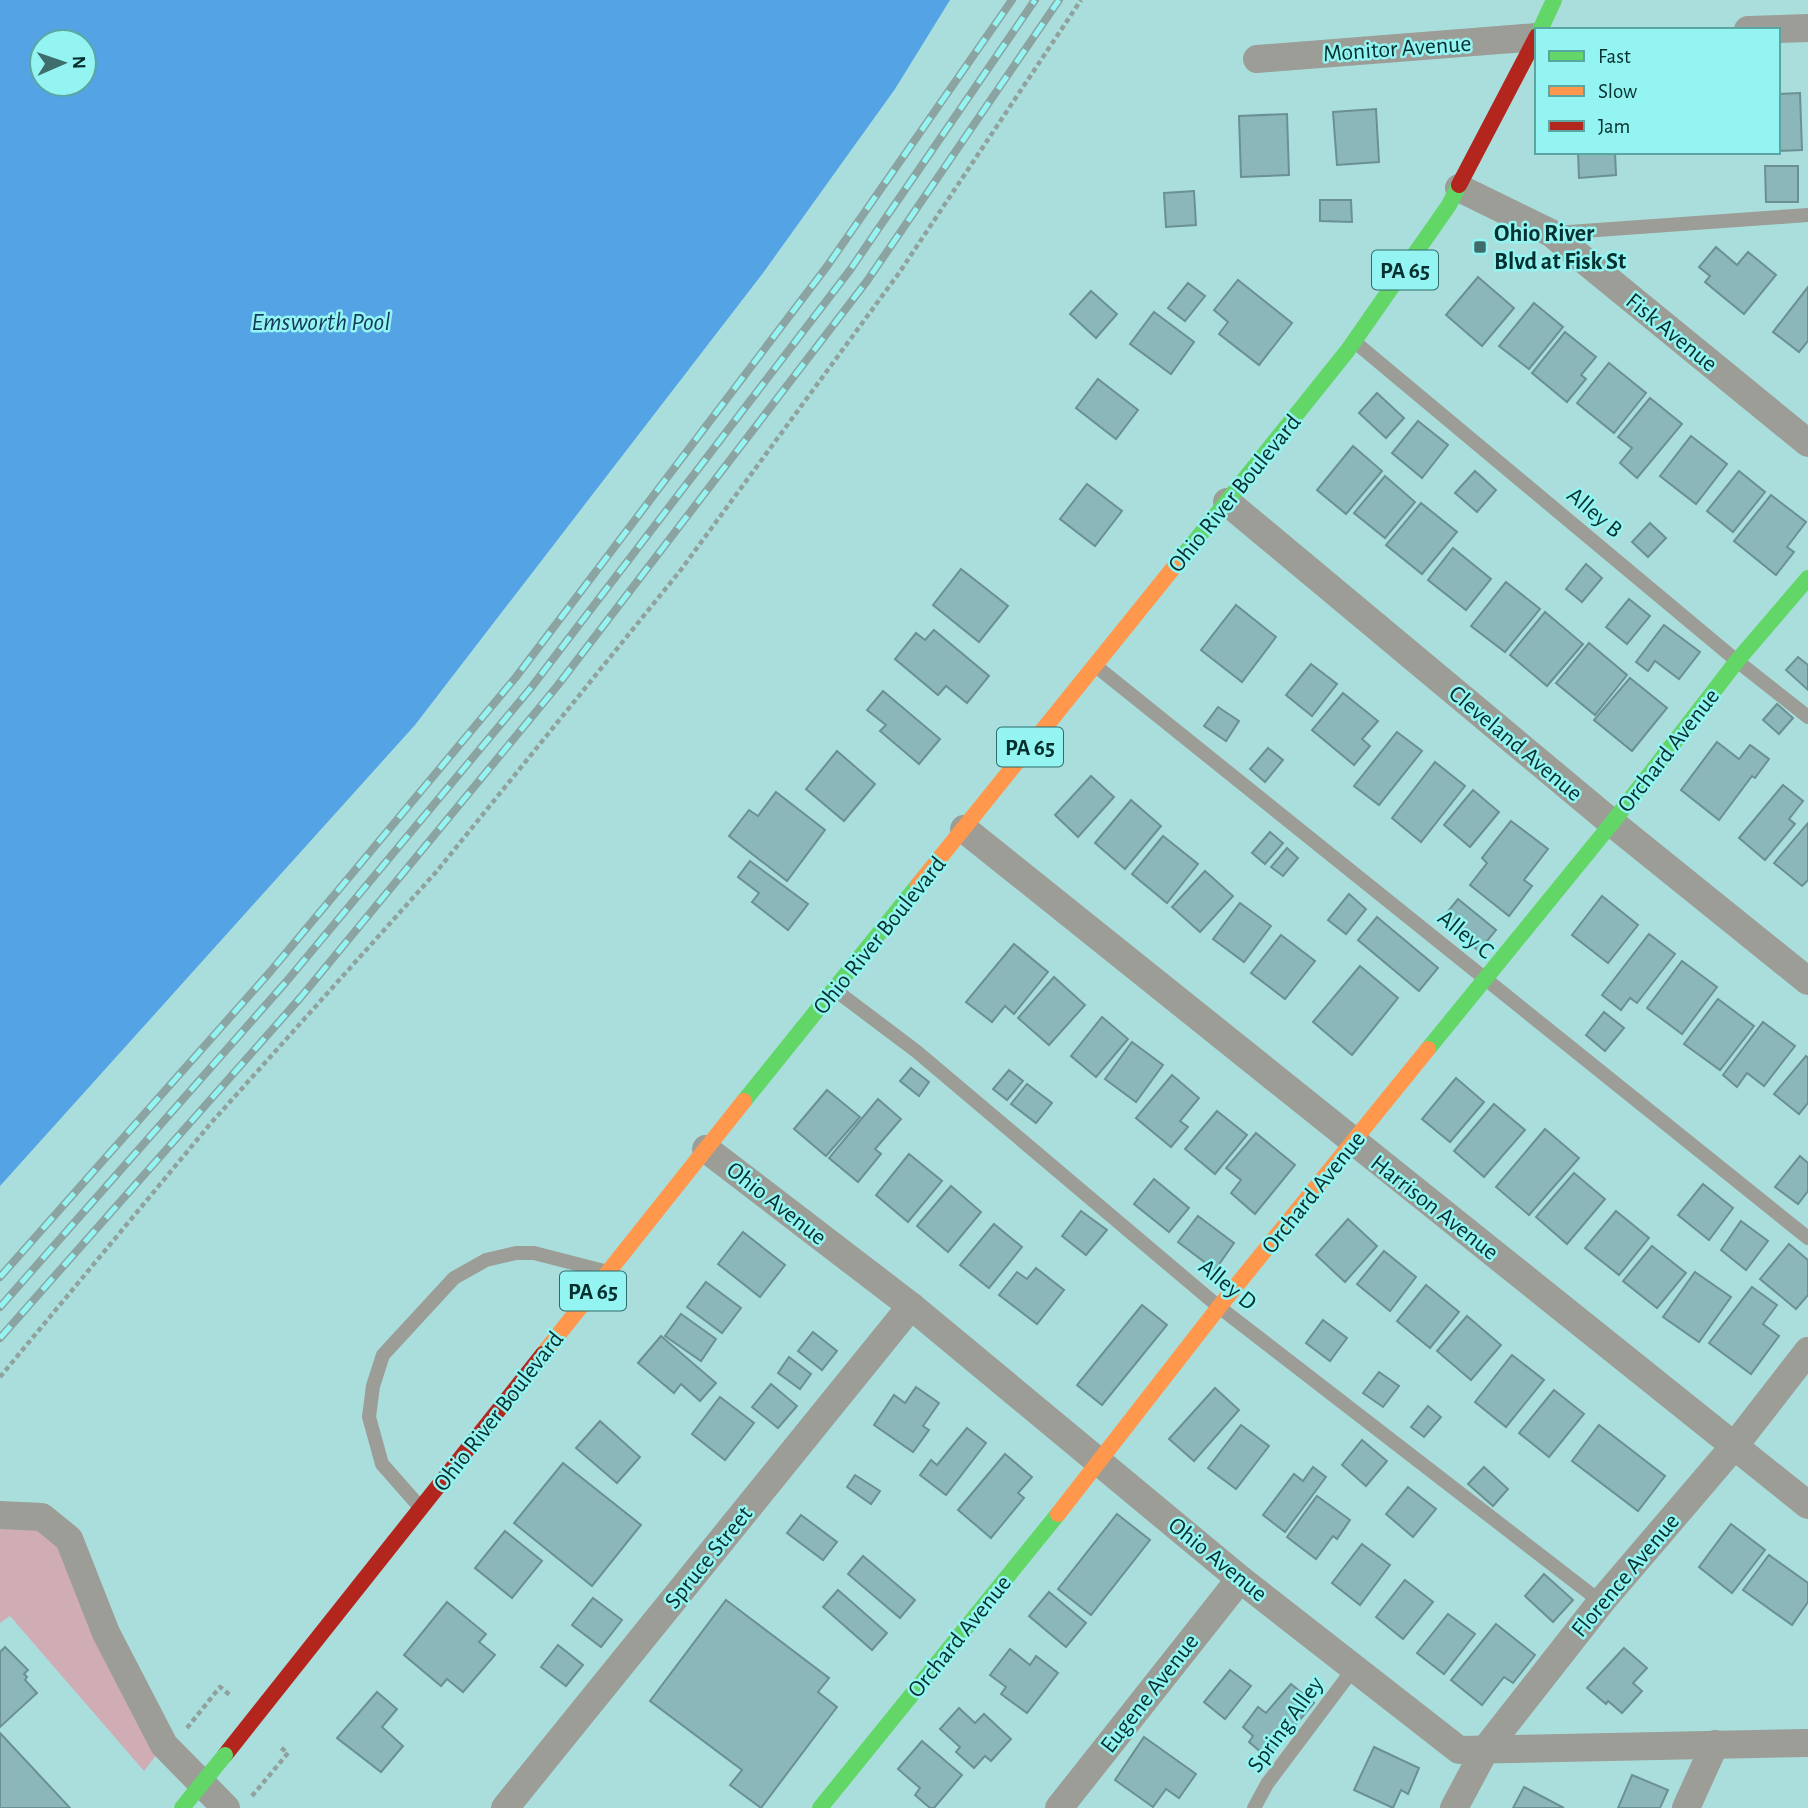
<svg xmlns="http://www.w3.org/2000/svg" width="1808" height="1808" font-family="'Alegreya Sans',sans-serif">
	<rect width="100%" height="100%" fill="#aadedd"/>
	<!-- forest -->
	<path fill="#d0adb4" d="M0 1515 42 1517 164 1745 144 1771 10 1616 0 1623Z"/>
	<!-- water -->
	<path fill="#54a4e5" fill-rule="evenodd" d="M0 0H950L895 89 763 273 415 725 0 1186ZM42 42H84V84H42Z"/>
	<!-- building -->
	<g fill="#8cb7ba" stroke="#6a9092" stroke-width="2">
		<path d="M1800 93 1802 150 1778 151V94Z"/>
		<path d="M1376 109 1379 162 1337 165 1333 112Z"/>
		<path d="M1287 114 1289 175 1241 177 1239 116Z"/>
		<path d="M1578 152H1615L1616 175 1579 178Z"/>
		<path d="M1765 166H1798V202H1766Z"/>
		<path d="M1194 191 1196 225 1166 227 1164 193Z"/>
		<path d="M1320 200H1351L1352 222 1320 221Z"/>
		<path d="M1716 247 1737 265 1748 252 1776 275 1744 314 1705 282 1710 276 1699 267Z"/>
		<path d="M1478 277 1514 308 1482 346 1446 315Z"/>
		<path d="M1238 280 1292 323 1259 365 1219 334 1228 322 1214 310Z"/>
		<path d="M1188 283 1205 296 1185 321 1168 308Z"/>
		<path d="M1808 287V341L1799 352 1773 332Z"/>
		<path d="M1091 291 1117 314 1096 338 1070 314Z"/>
		<path d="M1534 303 1563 327 1529 369 1499 346Z"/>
		<path d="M1154 312 1194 342 1171 374 1130 344Z"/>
		<path d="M1565 332 1596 357 1581 375 1586 379 1567 402 1532 373Z"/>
		<path d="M1609 363 1646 393 1614 433 1577 403Z"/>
		<path d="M1098 379 1138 410 1116 439 1076 408Z"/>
		<path d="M1377 393 1404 418 1386 438 1359 413Z"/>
		<path d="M1650 398 1682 424 1637 478 1620 463 1632 448 1618 437Z"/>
		<path d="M1418 421 1448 445 1422 478 1392 453Z"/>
		<path d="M1691 436 1727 464 1696 504 1660 476Z"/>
		<path d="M1353 446 1382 471 1346 514 1317 490Z"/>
		<path d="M1475 471 1496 490 1477 512 1455 493Z"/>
		<path d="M1739 471 1765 492 1733 532 1707 511Z"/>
		<path d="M1385 476 1415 502 1385 538 1354 513Z"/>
		<path d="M1087 484 1122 511 1095 546 1060 519Z"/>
		<path d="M1771 495 1806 522 1787 547 1794 552 1776 575 1734 541Z"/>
		<path d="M1421 503 1457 532 1422 574 1386 545Z"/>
		<path d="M1650 523 1666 538 1648 557 1632 542Z"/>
		<path d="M1453 548 1491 579 1466 610 1428 580Z"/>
		<path d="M1586 564 1602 578 1582 602 1566 589Z"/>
		<path d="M961 569 1008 606 979 642 933 605Z"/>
		<path d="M1506 582 1540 609 1505 652 1471 626Z"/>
		<path d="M1629 599 1650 616 1627 644 1606 627Z"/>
		<path d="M1236 605 1276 637 1242 682 1201 650Z"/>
		<path d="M1545 612 1583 644 1547 686 1510 655Z"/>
		<path d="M1664 625 1700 652 1679 679 1655 661 1648 671 1636 662Z"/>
		<path d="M934 630 989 676 967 703 946 686 938 695 895 659 916 633 925 640Z"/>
		<path d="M1589 643 1627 675 1595 715 1556 683Z"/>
		<path d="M1798 657 1808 665V690L1786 670Z"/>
		<path d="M1311 664 1337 684 1312 716 1286 695Z"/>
		<path d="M1630 678 1667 708 1632 751 1594 720Z"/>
		<path d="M883 691 940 739 919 764 880 731 886 725 867 710Z"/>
		<path d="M1343 693 1378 721 1362 739 1370 746 1354 765 1312 730Z"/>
		<path d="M1777 704 1793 718 1779 734 1763 720Z"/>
		<path d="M1218 707 1239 721 1226 741 1204 726Z"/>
		<path d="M1397 732 1422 751 1379 805 1354 786Z"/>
		<path d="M1717 742 1739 759 1750 745 1769 759 1755 778 1752 776 1719 820 1681 790Z"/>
		<path d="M1268 748 1283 760 1265 782 1250 769Z"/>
		<path d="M837 751 875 784 844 821 806 789Z"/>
		<path d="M1435 762 1465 786 1421 842 1392 818Z"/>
		<path d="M1091 776 1114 797 1078 837 1055 815Z"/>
		<path d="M1783 785 1803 801 1789 819 1795 824 1765 860 1739 838Z"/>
		<path d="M1473 790 1499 812 1470 847 1444 825Z"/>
		<path d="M776 792 825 830 787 881 729 836 749 810 758 816Z"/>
		<path d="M1131 800 1161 826 1125 869 1095 843Z"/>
		<path d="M1511 821 1548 849 1524 880 1532 886 1509 916 1470 885 1487 863 1482 858Z"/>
		<path d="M1808 823V880L1802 886 1774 863Z"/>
		<path d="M1270 832 1283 843 1265 864 1252 853Z"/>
		<path d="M1163 836 1198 864 1167 903 1132 874Z"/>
		<path d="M1287 848 1298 858 1283 876 1271 867Z"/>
		<path d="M750 861 808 904 788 930 752 902 759 893 738 877Z"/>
		<path d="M1205 871 1233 896 1200 932 1172 907Z"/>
		<path d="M1349 894 1366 909 1346 934 1328 920Z"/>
		<path d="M1602 896 1638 925 1608 963 1572 935Z"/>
		<path d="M1458 899 1496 930 1479 951 1441 920Z"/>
		<path d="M1240 903 1271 926 1244 962 1213 939Z"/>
		<path d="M1377 917 1438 968 1419 991 1358 940Z"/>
		<path d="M1649 934 1675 954 1637 1003 1630 998 1621 1010 1602 995Z"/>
		<path d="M1281 935 1315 961 1285 999 1251 973Z"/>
		<path d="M1014 944 1048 972 1014 1014 1005 1006 992 1022 966 1002Z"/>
		<path d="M1682 961 1717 987 1682 1034 1647 1008Z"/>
		<path d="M1360 966 1398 998 1352 1055 1313 1022Z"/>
		<path d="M1054 977 1085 1005 1049 1045 1018 1018Z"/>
		<path d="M1718 999 1754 1026 1720 1070 1684 1044Z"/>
		<path d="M1604 1012 1624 1028 1605 1051 1586 1035Z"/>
		<path d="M1102 1017 1128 1039 1096 1077 1071 1056Z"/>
		<path d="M1763 1022 1795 1046 1764 1086 1747 1073 1737 1087 1723 1075Z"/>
		<path d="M1132 1042 1163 1065 1136 1102 1105 1079Z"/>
		<path d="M1806 1056 1808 1058V1103L1799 1114 1774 1094Z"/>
		<path d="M911 1068 929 1082 919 1096 900 1081Z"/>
		<path d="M1009 1070 1023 1081 1007 1100 993 1089Z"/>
		<path d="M1172 1075 1199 1098 1180 1121 1188 1127 1171 1147 1136 1118Z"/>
		<path d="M1456 1078 1484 1102 1450 1142 1422 1119Z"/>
		<path d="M1027 1084 1052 1103 1036 1123 1011 1104Z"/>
		<path d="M827 1090 860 1117 826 1156 794 1129Z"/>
		<path d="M878 1099 901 1119 875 1149 881 1154 858 1182 829 1158Z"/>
		<path d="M1494 1104 1525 1130 1484 1177 1454 1151Z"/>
		<path d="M1217 1111 1247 1135 1215 1174 1185 1149Z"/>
		<path d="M1545 1129 1579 1158 1529 1215 1496 1187Z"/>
		<path d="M1256 1133 1295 1165 1255 1214 1231 1193 1241 1180 1226 1168Z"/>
		<path d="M909 1154 942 1181 908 1222 876 1195Z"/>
		<path d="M1800 1156 1808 1163V1191L1798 1204 1775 1187Z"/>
		<path d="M1574 1173 1605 1199 1567 1244 1536 1217Z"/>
		<path d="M1154 1179 1189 1208 1169 1232 1134 1204Z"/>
		<path d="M1703 1184 1733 1208 1709 1240 1678 1215Z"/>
		<path d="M951 1186 981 1212 948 1252 917 1226Z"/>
		<path d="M1081 1211 1107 1230 1086 1255 1062 1236Z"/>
		<path d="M1616 1211 1649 1238 1619 1275 1585 1248Z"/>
		<path d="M1198 1216 1234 1243 1215 1270 1178 1242Z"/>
		<path d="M1348 1219 1377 1246 1345 1282 1316 1255Z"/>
		<path d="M1741 1221 1768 1241 1746 1270 1721 1250Z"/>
		<path d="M994 1224 1022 1247 989 1288 960 1265Z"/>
		<path d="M743 1232 785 1265 760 1297 718 1264Z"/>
		<path d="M1789 1244 1808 1260V1295L1796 1309 1760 1279Z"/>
		<path d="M1652 1246 1686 1273 1657 1308 1623 1281Z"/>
		<path d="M1384 1251 1416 1277 1390 1311 1357 1284Z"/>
		<path d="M1036 1268 1064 1290 1037 1324 999 1295 1017 1272 1027 1279Z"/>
		<path d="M1695 1272 1731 1297 1699 1342 1663 1317Z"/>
		<path d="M706 1282 741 1308 722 1333 687 1307Z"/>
		<path d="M1426 1285 1459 1312 1430 1348 1397 1321Z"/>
		<path d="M1752 1287 1777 1305 1763 1324 1779 1336 1751 1374 1709 1343Z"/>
		<path d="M1142 1305 1167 1325 1102 1405 1077 1385Z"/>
		<path d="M681 1314 716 1339 701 1361 665 1336Z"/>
		<path d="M1467 1316 1501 1345 1471 1380 1437 1351Z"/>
		<path d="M1323 1320 1347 1338 1330 1361 1306 1343Z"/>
		<path d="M813 1332 837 1351 822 1370 798 1351Z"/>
		<path d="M661 1336 716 1383 700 1401 681 1384 674 1393 638 1363Z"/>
		<path d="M1512 1355 1544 1380 1506 1427 1475 1402Z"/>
		<path d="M789 1357 811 1374 800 1389 778 1373Z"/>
		<path d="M1379 1372 1399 1386 1383 1407 1363 1393Z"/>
		<path d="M771 1384 797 1406 778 1428 752 1407Z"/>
		<path d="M916 1387 939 1403 923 1426 929 1430 913 1452 874 1425 894 1395 905 1403Z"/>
		<path d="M1215 1388 1239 1410 1194 1461 1169 1439Z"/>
		<path d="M1554 1390 1584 1414 1549 1457 1519 1433Z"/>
		<path d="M720 1397 754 1423 725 1460 692 1434Z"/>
		<path d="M1428 1406 1441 1417 1424 1437 1411 1427Z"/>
		<path d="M600 1421 640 1457 617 1483 576 1448Z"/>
		<path d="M1241 1425 1269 1446 1236 1489 1208 1468Z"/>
		<path d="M1599 1425 1665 1476 1638 1511 1572 1461Z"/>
		<path d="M967 1428 986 1443 946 1495 920 1475 931 1460 937 1465Z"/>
		<path d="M1362 1440 1387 1461 1366 1486 1342 1465Z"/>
		<path d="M1005 1454 1032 1477 1018 1493 1024 1498 991 1538 958 1510Z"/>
		<path d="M563 1463 641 1525 592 1586 514 1523Z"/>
		<path d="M1313 1467 1326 1477 1285 1532 1263 1515 1294 1474 1303 1481Z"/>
		<path d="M1484 1467 1508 1489 1493 1506 1468 1484Z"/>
		<path d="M855 1475 880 1491 871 1504 847 1487Z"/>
		<path d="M1408 1487 1436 1509 1413 1537 1386 1514Z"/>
		<path d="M1317 1496 1350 1520 1337 1539 1333 1536 1316 1559 1287 1537Z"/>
		<path d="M1117 1514 1150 1540 1091 1615 1058 1589Z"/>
		<path d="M801 1515 837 1542 823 1560 787 1533Z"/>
		<path d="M1731 1524 1765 1550 1732 1593 1699 1567Z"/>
		<path d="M505 1531 542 1561 512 1598 475 1568Z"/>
		<path d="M1362 1544 1390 1565 1360 1605 1332 1583Z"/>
		<path d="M1769 1555 1808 1583V1602L1792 1625 1743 1590Z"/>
		<path d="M863 1556 915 1600 900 1618 848 1574Z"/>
		<path d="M1544 1574 1573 1600 1553 1622 1525 1596Z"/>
		<path d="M1405 1580 1433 1602 1403 1639 1376 1617Z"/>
		<path d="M838 1590 887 1633 872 1650 823 1607Z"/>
		<path d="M1049 1592 1086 1623 1066 1647 1029 1616Z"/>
		<path d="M593 1598 622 1620 601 1647 572 1625Z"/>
		<path d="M726 1600 829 1678 818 1692 837 1707 761 1808 730 1785 742 1770 650 1701Z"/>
		<path d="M447 1602 486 1634 479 1642 495 1655 463 1692 447 1679 441 1686 404 1655Z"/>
		<path d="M1448 1614 1475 1634 1444 1674 1417 1653Z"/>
		<path d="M1496 1624 1535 1655 1513 1683 1504 1677 1482 1705 1451 1680Z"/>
		<path d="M558 1645 583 1665 566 1686 541 1667Z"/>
		<path d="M5 1647 28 1670 24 1674 27 1677 25 1680 37 1693 0 1727V1652Z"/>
		<path d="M1624 1648 1647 1668 1633 1683 1642 1691 1622 1713 1608 1701 1606 1704 1587 1688Z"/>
		<path d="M1010 1649 1030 1665 1036 1656 1058 1673 1027 1713 1001 1694 1006 1687 990 1675Z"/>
		<path d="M1230 1670 1251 1686 1225 1719 1204 1702Z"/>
		<path d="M1291 1684 1314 1703 1268 1758 1249 1742 1253 1736 1243 1727 1258 1707 1266 1713Z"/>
		<path d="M377 1692 397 1709 382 1727 403 1746 381 1772 337 1738Z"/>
		<path d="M959 1708 975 1723 984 1714 1011 1739 991 1761 985 1756 974 1768 956 1752 960 1747 940 1729Z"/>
		<path d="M0 1733 70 1808H0Z"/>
		<path d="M1144 1737 1196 1774 1179 1798 1166 1789 1153 1807 1115 1780Z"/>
		<path d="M922 1741 962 1775 934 1808H930L915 1795 920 1788 898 1769Z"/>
		<path d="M1374 1747 1419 1768 1408 1794 1401 1790 1393 1808 1354 1790Z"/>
		<path d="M1632 1775 1668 1790 1660 1808H1618Z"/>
		<path d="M1524 1787 1564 1808H1513Z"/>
	</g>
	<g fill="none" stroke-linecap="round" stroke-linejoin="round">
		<!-- path -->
		<g stroke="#90a29e" stroke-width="4.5" stroke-dasharray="5 3.5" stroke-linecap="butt">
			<path d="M0 1377 211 1123 437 871 680 571 899 273 1081 0"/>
			<path d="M187 1728 220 1687 230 1695"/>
			<path d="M252 1796 288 1753 280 1747"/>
		</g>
		<!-- lane -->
		<g stroke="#9b9d96" stroke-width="14">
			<path d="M1555 233 1808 215"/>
			<path d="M1356 343 1737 661 1808 717"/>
			<path d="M1097 667 1808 1238"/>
			<path d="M835 990 916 1051 1219 1307 1601 1602"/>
			<path d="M419 1506 382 1464 369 1417 373 1386 383 1355 454 1278 486 1260 516 1253H534L604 1271"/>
			<path d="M1254 1808 1267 1784 1354 1668"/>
		</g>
		<!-- street -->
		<g stroke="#9b9d96" stroke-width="28">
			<path d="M1748 30 1808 28"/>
			<path d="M1257 59 1537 37"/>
			<path d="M1459 188 1551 233 1808 443"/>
			<path d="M1227 502 1612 823 1808 981"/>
			<path d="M964 829 1808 1505"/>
			<path d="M706 1149 911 1306 1240 1579 1459 1750 1808 1743"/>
			<path d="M0 1515 42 1517 69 1539 106 1633 164 1745 226 1808"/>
			<path d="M505 1808 911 1306"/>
			<path d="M1059 1808 1240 1579"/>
			<path d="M1454 1808 1485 1750 1601 1602 1735 1445 1808 1351"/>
			<path d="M1686 1808 1715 1744"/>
		</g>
		<!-- fast -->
		<g stroke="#63d668" stroke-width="16">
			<path d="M1540 30 1554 0"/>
			<path d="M1183 556 1348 350 1449 205 1459 185"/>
			<path d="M1428 1049 1612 823 1737 661 1808 578"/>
			<path d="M744 1101 918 885"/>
			<path d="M820 1808 1058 1514"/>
		</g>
		<!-- slow -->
		<g stroke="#ff974d" stroke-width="16">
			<path d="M918 885 1183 556"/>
			<path d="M543 1354 744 1101"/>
			<path d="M1058 1514 1219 1307 1428 1049"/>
		</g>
		<!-- jam -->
		<g stroke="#b3261e" stroke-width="16">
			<path d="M1459 185 1537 36"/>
			<path d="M225 1755 543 1354"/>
		</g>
		<defs>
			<g id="rail">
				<path d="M0 1277 270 972 516 677 828 265 1012 0"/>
				<path d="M0 1307 286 982 530 689 850 270 1035 0"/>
				<path d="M0 1338 301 997 558 685 867 281 1059 0"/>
			</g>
		</defs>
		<!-- rail casing -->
		<use href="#rail" stroke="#8ba4a2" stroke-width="8"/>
		<!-- rail -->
		<use href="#rail" stroke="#94f4f1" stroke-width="5" stroke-dasharray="16" stroke-linecap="butt"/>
		<!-- fast-bridge -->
		<path stroke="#63d668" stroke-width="16" d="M182 1808 225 1755"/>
	</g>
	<!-- markers -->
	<rect fill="#3e6d6c" stroke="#94f4f1" stroke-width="2.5" x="1473" y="240" width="14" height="14" rx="3.5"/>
	<g text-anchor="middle" stroke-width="5" stroke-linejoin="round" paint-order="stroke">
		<!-- shield labels -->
		<g fill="#94f4f1" stroke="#2f6b69" stroke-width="2">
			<rect x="1372" y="250.5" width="66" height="39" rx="5"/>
			<rect x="997" y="727.5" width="66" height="39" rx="5"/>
			<rect x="560" y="1271.5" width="66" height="39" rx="5"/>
		</g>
		<g font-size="23" font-weight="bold" fill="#04302f">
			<text x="1405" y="278">PA 65</text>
			<text x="1030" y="755">PA 65</text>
			<text x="593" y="1299">PA 65</text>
		</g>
		<!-- street labels -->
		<g font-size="24" fill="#04302f" stroke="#94f4f1">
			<text transform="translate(1397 48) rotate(-4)" y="8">Monitor Avenue</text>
			<text transform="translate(1672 332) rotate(39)" y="8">Fisk Avenue</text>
			<text transform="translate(1234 493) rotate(-51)" y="8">Ohio River Boulevard</text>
			<text transform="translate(1595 512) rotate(40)" y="8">Alley B</text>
			<text transform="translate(1516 743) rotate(40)" y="8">Cleveland Avenue</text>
			<text transform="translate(1668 750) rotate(-52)" y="8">Orchard Avenue</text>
			<text transform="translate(1466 934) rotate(39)" y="8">Alley C</text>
			<text transform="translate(879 935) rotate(-51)" y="8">Ohio River Boulevard</text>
			<text transform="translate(1313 1192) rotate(-51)" y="8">Orchard Avenue</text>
			<text transform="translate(777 1203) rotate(38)" y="8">Ohio Avenue</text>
			<text transform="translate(1435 1207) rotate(38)" y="8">Harrison Avenue</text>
			<text transform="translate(1228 1284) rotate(39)" y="8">Alley D</text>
			<text transform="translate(498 1411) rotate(-52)" y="8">Ohio River Boulevard</text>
			<text transform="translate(708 1557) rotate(-51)" y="8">Spruce Street</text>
			<text transform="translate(1218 1559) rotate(39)" y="8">Ohio Avenue</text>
			<text transform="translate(1625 1575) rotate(-50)" y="8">Florence Avenue</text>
			<text transform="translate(959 1636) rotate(-51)" y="8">Orchard Avenue</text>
			<text transform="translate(1149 1693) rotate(-52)" y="8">Eugene Avenue</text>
			<text transform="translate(1285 1724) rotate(-54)" y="8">Spring Alley</text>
		</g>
		<!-- poi labels -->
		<g font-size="24" font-weight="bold" fill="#04302f" stroke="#94f4f1" text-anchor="start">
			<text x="1494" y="241">Ohio River<tspan x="1494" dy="28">Blvd at Fisk St</tspan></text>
		</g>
		<!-- water labels -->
		<g font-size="26" font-style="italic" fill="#15395e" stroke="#94f4f1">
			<text x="321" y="330">Emsworth Pool</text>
		</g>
	</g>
	<!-- legend -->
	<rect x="1535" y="28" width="245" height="126" fill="#94f4f1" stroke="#5aa6a3" stroke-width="2"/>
	<rect x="1549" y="51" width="35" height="10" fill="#63d668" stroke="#5aa6a3" stroke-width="2"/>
	<text x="1598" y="63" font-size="21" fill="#04302f">Fast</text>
	<rect x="1549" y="86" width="35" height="10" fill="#ff974d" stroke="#5aa6a3" stroke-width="2"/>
	<text x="1598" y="98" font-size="21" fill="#04302f">Slow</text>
	<rect x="1549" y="121" width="35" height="10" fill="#b3261e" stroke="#5aa6a3" stroke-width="2"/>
	<text x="1598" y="133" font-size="21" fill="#04302f">Jam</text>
	<!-- north arrow -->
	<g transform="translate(63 63) rotate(88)"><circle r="33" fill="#94f4f1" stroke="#5aa6a3" stroke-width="2"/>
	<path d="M0-5L12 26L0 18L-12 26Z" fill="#3e6d6c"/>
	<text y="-10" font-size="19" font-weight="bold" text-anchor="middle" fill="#04302f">N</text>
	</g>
</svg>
